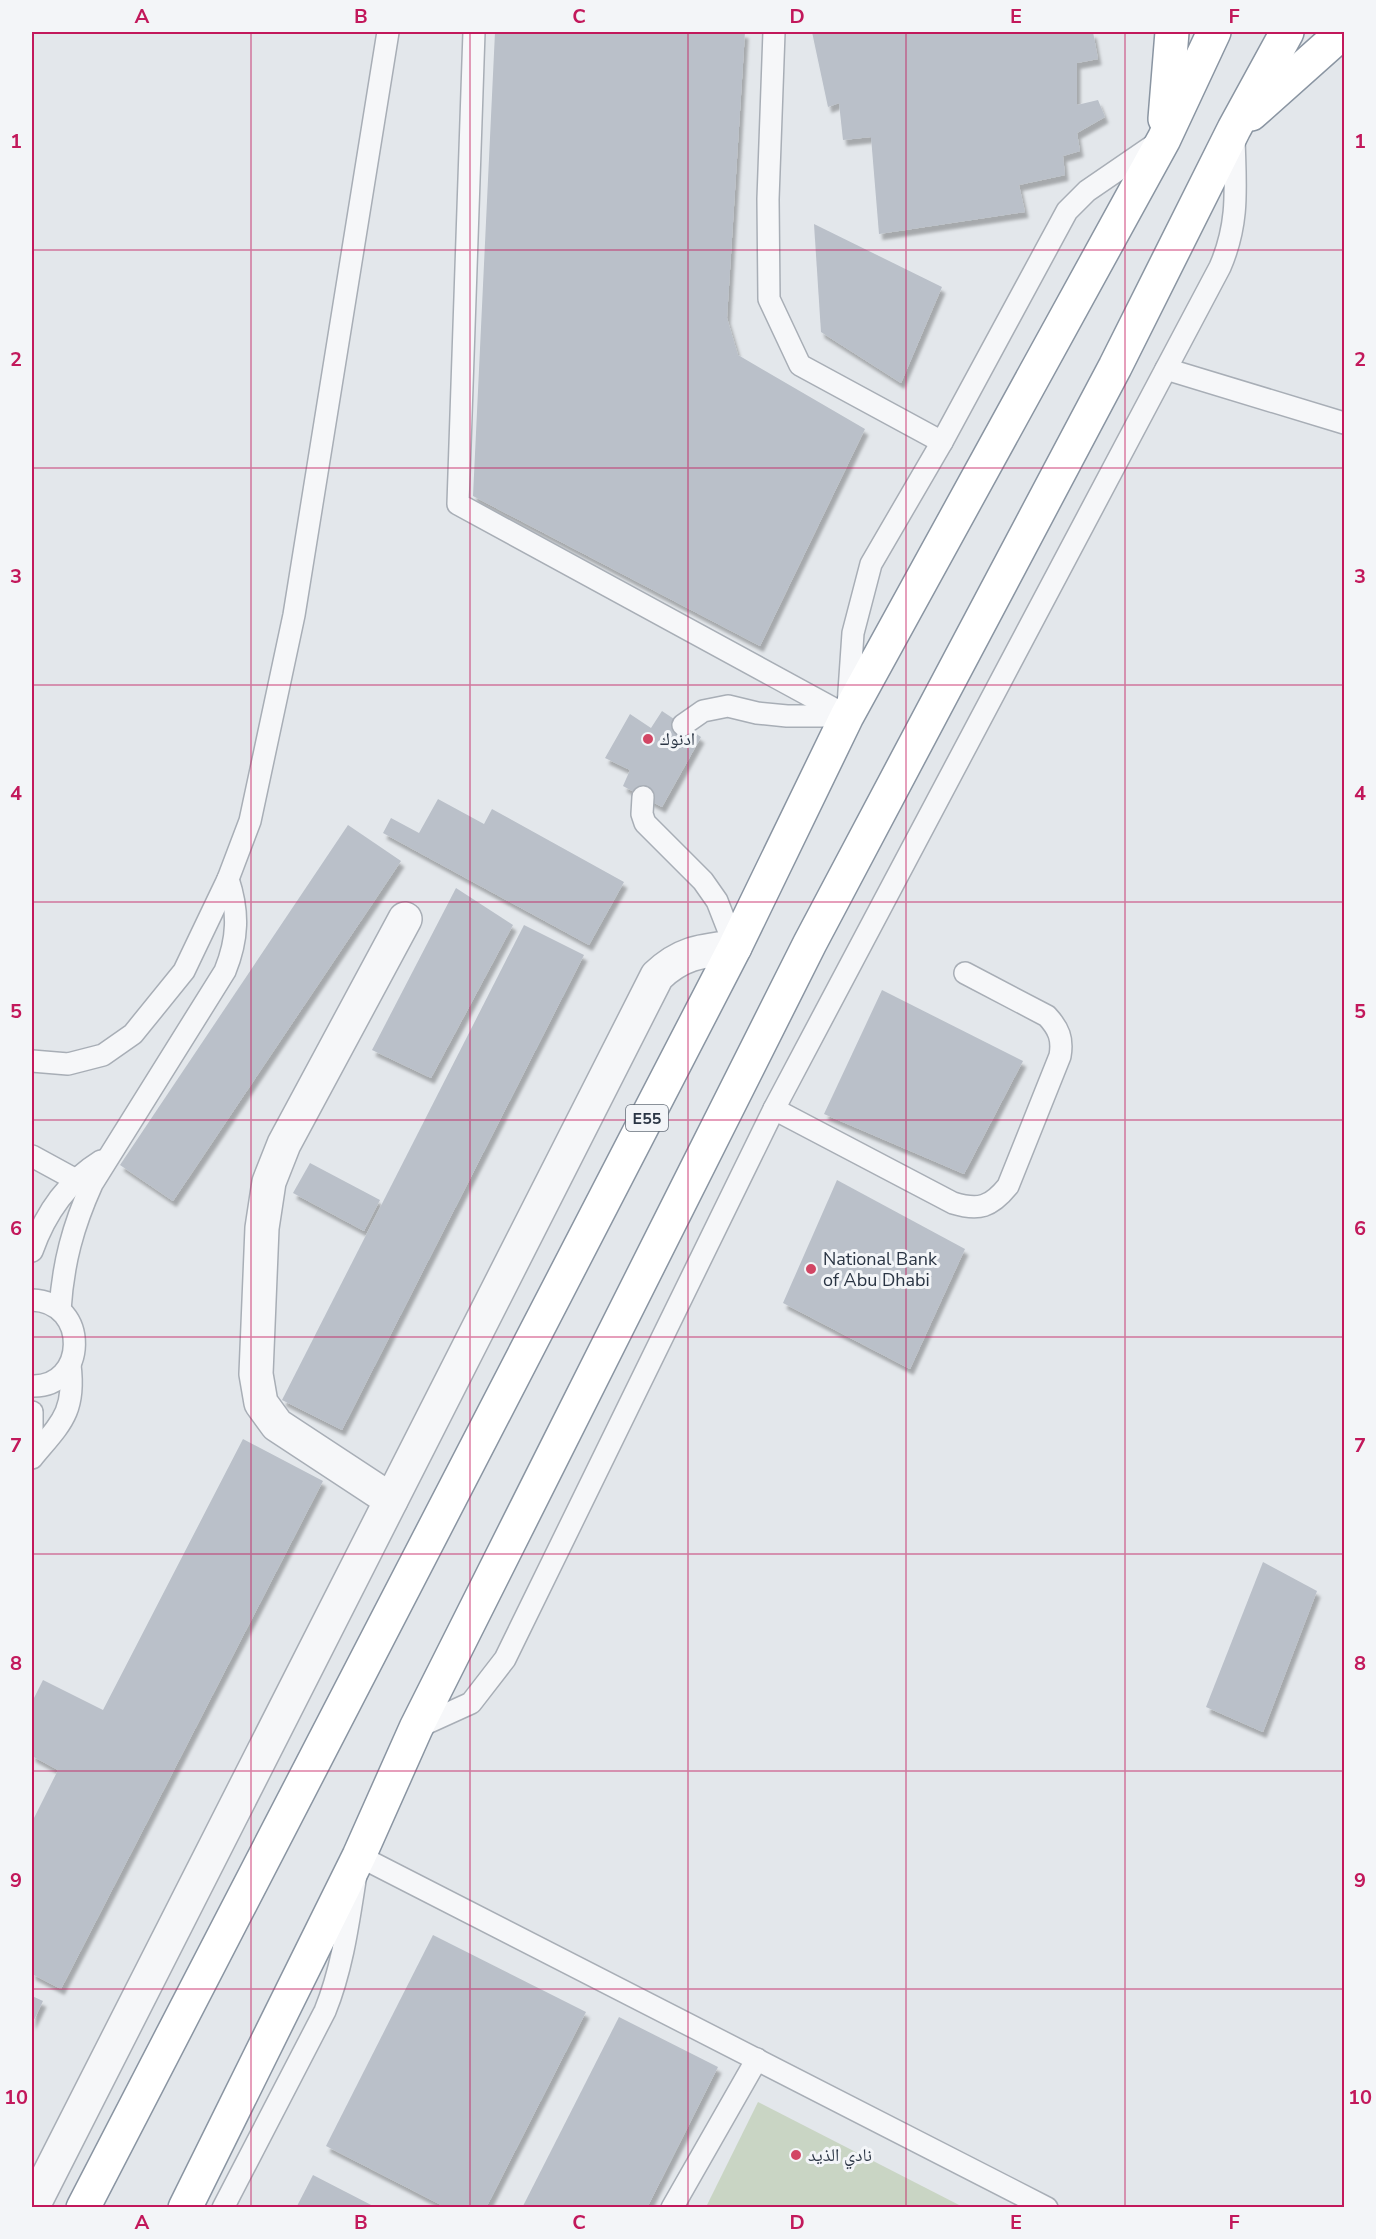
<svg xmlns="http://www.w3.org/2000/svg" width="1376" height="2239" font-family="'Nunito Sans','Noto Naskh Arabic',sans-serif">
	<defs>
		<filter id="shadow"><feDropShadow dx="3.5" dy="6" stdDeviation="1.5" flood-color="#0004"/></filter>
	</defs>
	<rect width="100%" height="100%" fill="#e3e7eb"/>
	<!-- green -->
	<path fill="#c9d5c4" d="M758 2102 963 2207H706Z"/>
	<!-- building -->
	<g fill="#bac0c9" filter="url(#shadow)">
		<path d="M495 32H745L727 318 738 355 865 429 760 646 473 496Z"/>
		<path d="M812 32H1093L1098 59 1077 63V105L1098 100 1105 117 1077 133 1080 151 1063 156 1065 175 1019 185 1025 212 879 234 871 137 843 140 839 103 828 107Z"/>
		<path d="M814 224 942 287 901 383 821 332Z"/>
		<path d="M662 711 701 737 662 807 623 786 630 770 605 758 630 714 651 728Z"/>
		<path d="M438 799 484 824 492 809 624 882 589 945 383 833 391 818 419 833Z"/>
		<path d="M348 825 401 861 173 1201 120 1165Z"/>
		<path d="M456 888 513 925 431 1078 372 1050Z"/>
		<path d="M524 925 584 955 342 1430 282 1400Z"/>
		<path d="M882 990 1023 1061 964 1174 824 1114Z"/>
		<path d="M310 1163 380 1200 364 1231 293 1193Z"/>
		<path d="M837 1180 965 1249 910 1369 783 1303Z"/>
		<path d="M243 1439 323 1481 61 1989 32 1974V1822L58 1770 32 1756V1702L43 1680 103 1710Z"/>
		<path d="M1263 1562 1317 1591 1263 1732 1206 1707Z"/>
		<path d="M433 1935 586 2012 486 2208H447L326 2146Z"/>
		<path d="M32 1996 43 2001 32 2024Z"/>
		<path d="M619 2017 718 2067 647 2208H522Z"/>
		<path d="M313 2175 377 2208H296Z"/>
	</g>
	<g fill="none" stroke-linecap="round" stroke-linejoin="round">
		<defs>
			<g id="lane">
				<path d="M474 32 458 504 847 716"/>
				<path d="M774 32 768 199 769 299 800 365 942 442"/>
				<path d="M1166 369 1344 423"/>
				<path d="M848 706 853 633 871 564 942 442 1067 211 1087 191 1157 143"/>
				<path d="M683 725 703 711 728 706 757 713 787 716H847"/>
				<path d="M643 797 642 814 645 823 703 881 717 901 735 947"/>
				<path d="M32 1061 68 1064 103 1055 133 1034 184 971 228 879 250 821 294 615 388 32"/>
				<path d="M774 1109 953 1203C979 1211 991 1207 1008 1186L1060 1056C1063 1039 1059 1029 1047 1016L965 973"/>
				<path d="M32 1156 76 1180"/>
				<path d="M32 1251C45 1214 67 1182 101 1161"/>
				<path d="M32 1300C90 1302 87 1388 32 1386"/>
				<path d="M60 1310C63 1263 73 1226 92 1184L225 971C238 939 239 912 228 879"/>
				<path d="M32 1412V1431"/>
				<path d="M32 1458C60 1424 76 1413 70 1365"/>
				<path d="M416 1728 471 1703 505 1659 774 1109 1220 267C1240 221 1235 185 1234 136"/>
				<path d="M223 2208 325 2011C345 1962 350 1908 359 1856L1047 2208"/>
				<path d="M672 2208 757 2059"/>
			</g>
			<g id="street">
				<path d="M391 1500 277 1425 261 1403 256 1374 262 1228 269 1182 284 1144 405 919"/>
				<path d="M32 2208 657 976C682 952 702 951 735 947"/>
			</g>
			<g id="highway">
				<path d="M1251 114 1343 32"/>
				<path d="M1165 119 1172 32"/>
				<path d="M83 2208 735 947 847 716 1164 139 1214 32"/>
				<path d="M185 2208 359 1856 416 1728 810 943 1115 367 1234 129 1287 32"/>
			</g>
		</defs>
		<!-- lane casing -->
		<use href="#lane" stroke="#a8aeb6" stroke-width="24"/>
		<!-- street casing -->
		<use href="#street" stroke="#a8aeb6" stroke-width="36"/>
		<!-- highway casing -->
		<use href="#highway" stroke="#8a95a2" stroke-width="36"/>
		<!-- lane -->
		<use href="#lane" stroke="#f6f7f9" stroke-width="21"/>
		<!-- street -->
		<use href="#street" stroke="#f6f7f9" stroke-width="33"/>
		<!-- highway -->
		<use href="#highway" stroke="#fff" stroke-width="33"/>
	</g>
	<!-- grid -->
	<path fill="none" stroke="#c2185b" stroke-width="1.5" stroke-opacity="0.55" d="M251 32V2208M470 32V2208M688 32V2208M906 32V2208M1125 32V2208M32 250H1344M32 468H1344M32 685H1344M32 902H1344M32 1120H1344M32 1337H1344M32 1554H1344M32 1771H1344M32 1989H1344"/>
	<!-- markers -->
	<g fill="#d24664" stroke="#f3f5f8" stroke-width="2">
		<circle cx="648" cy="739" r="6"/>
		<circle cx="811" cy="1269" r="6"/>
		<circle cx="796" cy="2155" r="6"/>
	</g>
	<g text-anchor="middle" stroke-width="6" stroke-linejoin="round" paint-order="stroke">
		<!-- shield labels -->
		<rect fill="#f3f5f8" stroke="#666f7a" stroke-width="1.5" x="626" y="1105" width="42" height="26" rx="4.5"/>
		<g font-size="16" font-weight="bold" fill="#2a3544">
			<text x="647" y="1124">E55</text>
		</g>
		<!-- poi labels -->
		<g font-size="18" fill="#2a3544" stroke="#f3f5f8" text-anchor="start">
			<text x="660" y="745">ادنوك</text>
			<text x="823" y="1265">National Bank<tspan x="823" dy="21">of Abu Dhabi</tspan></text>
			<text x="808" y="2161">نادي الذيد</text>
		</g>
	</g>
	<!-- border -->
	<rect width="1376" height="2239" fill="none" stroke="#f3f5f8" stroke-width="66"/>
	<rect x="33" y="33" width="1310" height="2173" fill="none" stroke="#c2185b" stroke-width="2"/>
	<g font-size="20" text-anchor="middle" font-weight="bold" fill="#c2185b">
		<text x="142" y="23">A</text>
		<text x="361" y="23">B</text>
		<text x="579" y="23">C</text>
		<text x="797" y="23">D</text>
		<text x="1016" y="23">E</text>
		<text x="1234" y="23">F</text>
		<text x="16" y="148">1</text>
		<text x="1360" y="148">1</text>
		<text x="16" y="366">2</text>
		<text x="1360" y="366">2</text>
		<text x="16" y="583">3</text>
		<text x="1360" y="583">3</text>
		<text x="16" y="800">4</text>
		<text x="1360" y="800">4</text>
		<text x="16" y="1018">5</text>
		<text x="1360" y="1018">5</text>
		<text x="16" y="1235">6</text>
		<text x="1360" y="1235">6</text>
		<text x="16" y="1452">7</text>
		<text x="1360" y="1452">7</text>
		<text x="16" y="1670">8</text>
		<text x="1360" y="1670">8</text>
		<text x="16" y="1887">9</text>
		<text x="1360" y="1887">9</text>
		<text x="16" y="2104">10</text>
		<text x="1360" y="2104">10</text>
		<text x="142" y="2229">A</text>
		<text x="361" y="2229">B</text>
		<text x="579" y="2229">C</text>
		<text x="797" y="2229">D</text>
		<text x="1016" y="2229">E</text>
		<text x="1234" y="2229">F</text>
	</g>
</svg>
